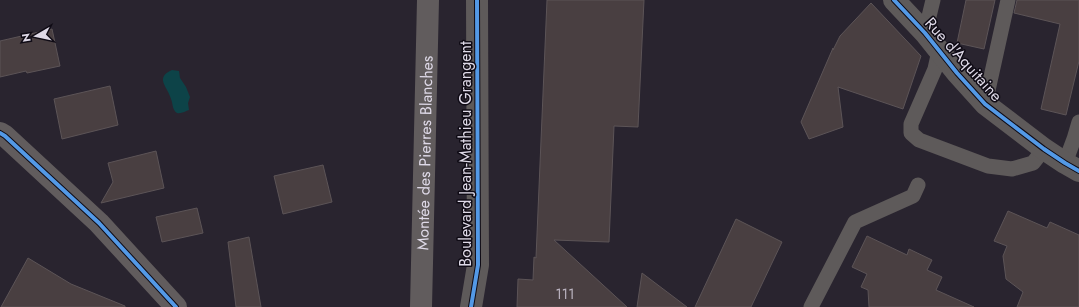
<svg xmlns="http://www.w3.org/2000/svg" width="1079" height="307" font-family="Jost,sans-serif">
	<rect width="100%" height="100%" fill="#29242f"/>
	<!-- water -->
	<path fill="#0d4348" d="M172 70 179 71 180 78 186 87 190 97 188 103 189 110C186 111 181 114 177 113 172 110 173 103 171 99 168 87 154 78 172 70Z"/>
	<!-- building -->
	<g fill="#493f41" stroke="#5c5457">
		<path d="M547 0H644L638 127 614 126 609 242 554 240 627 307H517L518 279 533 280 534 257 536 258Z"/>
		<path d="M966 0H995L984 49 957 43Z"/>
		<path d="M1017 0H1079V61L1066 115 1041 109 1060 24 1014 13Z"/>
		<path d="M871 3 921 56 903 109 838 87 843 127 809 139 801 122 833 48V50L840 36Z"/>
		<path d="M52 29 60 66 27 73 26 71 0 77V41Z"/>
		<path d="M110 86 118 125 62 139 54 99Z"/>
		<path d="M156 151 164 188 101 203 113 182 108 163Z"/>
		<path d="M323 165 332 202 283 214 274 176Z"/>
		<path d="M197 208 203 233 162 242 156 217Z"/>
		<path d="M1008 211 1047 228 1050 222 1079 235V307H1017L1023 292 1006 279 1003 256 1007 246 994 241Z"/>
		<path d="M736 219 782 242 751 307H695Z"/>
		<path d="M867 236 907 255 909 249 932 260 927 270 942 277 936 290 974 307H869L868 290 861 287 867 274 852 267Z"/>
		<path d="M249 237 261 307H236L228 242Z"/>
		<path d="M28 258 71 284 125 306V307H1Z"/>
		<path d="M642 273 687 307H637Z"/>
	</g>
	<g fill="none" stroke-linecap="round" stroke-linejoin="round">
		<!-- lane -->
		<g stroke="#5e5a5a" stroke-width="15">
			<path d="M925 33 933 0"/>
			<path d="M939 51 935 69 911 124V133L919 140 988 166 1012 169 1033 163 1044 149"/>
			<path d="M985 104 1008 0"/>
			<path d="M1065 163 1074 139 1079 122"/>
			<path d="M811 307 855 222 913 196 918 185"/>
		</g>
		<!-- street -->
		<g stroke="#5e5a5a" stroke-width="22">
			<path d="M894 0 925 33 957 73 985 104 1044 149 1065 163 1079 171"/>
			<path d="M471 307 478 265 477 0"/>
		</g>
		<!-- secondary -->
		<g stroke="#615c5d" stroke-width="22">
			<path d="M0 133 5 136 99 223 176 307"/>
			<path id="s1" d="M421 307 428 0"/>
		</g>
		<defs>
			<g id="cycleway">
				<path d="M894 0 925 33 957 73 985 104 1044 149 1065 163 1079 171"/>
				<path d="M0 133 5 136 99 223 176 307"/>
				<path d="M471 307 478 265 477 0"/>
			</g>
		</defs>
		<!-- cycleway casing -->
		<use href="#cycleway" stroke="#0f0b15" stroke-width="6"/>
		<!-- cycleway -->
		<use href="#cycleway" stroke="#5399e6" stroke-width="4"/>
	</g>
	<g text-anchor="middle" stroke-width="3" stroke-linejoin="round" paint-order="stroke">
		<!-- number labels -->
		<g font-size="14" fill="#b9b2be">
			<text x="565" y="299">111</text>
		</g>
		<!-- street labels -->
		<g font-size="16" fill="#ded9e7" stroke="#0f0b15">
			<text transform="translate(964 59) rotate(48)" y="6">Rue d'Aquitaine</text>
			<text dy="6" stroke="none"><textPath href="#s1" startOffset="154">Montée des Pierres Blanches</textPath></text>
			<text transform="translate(465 154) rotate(-90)" y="6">Boulevard Jean-Mathieu Grangent</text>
		</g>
	</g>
	<!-- north arrow -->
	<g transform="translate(36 36) rotate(261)" stroke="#0f0b15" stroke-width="3" paint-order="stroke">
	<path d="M0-3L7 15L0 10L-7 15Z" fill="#ded9e7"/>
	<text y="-6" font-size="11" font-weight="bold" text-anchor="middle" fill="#ded9e7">N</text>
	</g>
</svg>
